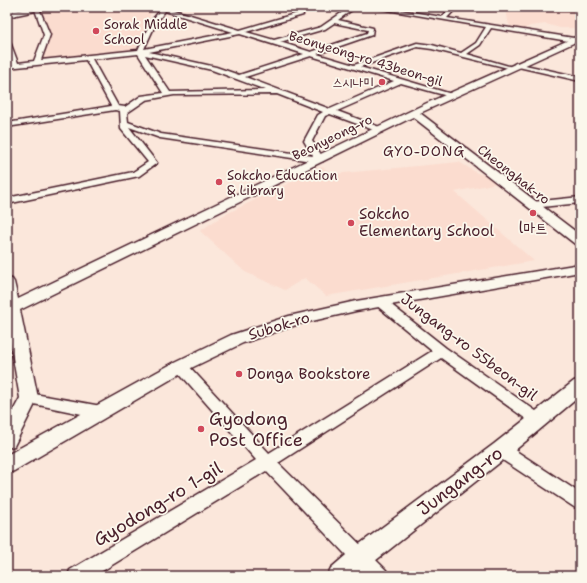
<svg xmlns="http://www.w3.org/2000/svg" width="587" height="583" font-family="'Shantell Sans','Poor Story',sans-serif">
	<rect width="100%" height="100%" fill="#fbe7db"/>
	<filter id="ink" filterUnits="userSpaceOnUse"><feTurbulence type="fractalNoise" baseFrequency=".025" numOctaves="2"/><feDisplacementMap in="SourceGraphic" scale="8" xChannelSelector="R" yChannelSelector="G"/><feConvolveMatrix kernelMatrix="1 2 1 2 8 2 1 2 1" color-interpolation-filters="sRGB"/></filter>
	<g filter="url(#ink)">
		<!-- built -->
		<g fill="#fbdccf">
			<path d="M57 7H142L152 10 136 50 43 59 49 33 39 11Z"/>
			<path d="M493 7H580V28H560L546 24 530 26 522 30 509 25 506 11Z"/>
			<path d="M459 162 477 173 489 176 497 183 455 192 534 261 326 296 305 278 285 290 245 272 200 231 222 216 322 167 333 174Z"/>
		</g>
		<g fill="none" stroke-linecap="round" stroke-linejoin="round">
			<defs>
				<g id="minor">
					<path d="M7 7 24 11 21 13 7 10Z"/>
					<path d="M34 7 39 8 50 35 41 60 138 50 150 23 161 9 156 7H164L240 30 298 13 285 7H292L302 11 303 15 246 32 274 40 321 27 350 7H356L338 20 373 28 372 35 317 54 354 65 417 43 432 45 461 53 476 43 486 27 370 7H382L442 17 451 7H457L447 18 580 39V43L491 28 480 45 467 54 512 67V69L432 49 417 47 360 67 455 95 451 97 401 83 337 111 382 128V132H379L330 114 325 116 312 141 324 159 323 161 318 162 160 138 129 127 157 163 139 176 7 204V198L133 172 148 162 121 129 120 111 115 110 7 127V123L111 106 86 60 7 68V64H12L7 50V40L10 42 18 63 34 61 44 35ZM165 11 233 32 144 49 156 23ZM334 23 368 30 367 33 311 52 280 42 325 29ZM240 34 304 54 239 75 216 67 149 52ZM138 54 163 93 141 96 125 107 118 106 92 59ZM145 55 212 70 266 90 170 92ZM311 56 394 81 330 109 245 77ZM277 94 323 112 318 115 304 141 313 156 161 134 128 122 127 113 146 100 174 95Z"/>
					<path d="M516 63 580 77V81L514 66V64Z"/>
					<path d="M580 197V203L532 208 527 205 532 202Z"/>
					<path d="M380 298 384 299 446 348 543 416 546 420 543 424 538 426 533 424 441 358 278 463 386 570 388 576H366L266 471 94 576H68L70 570 256 460 176 369 174 366 176 363 181 361 186 363 269 453 432 351 376 305 374 302 376 299Z"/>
					<path d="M29 393 101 406 106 408 108 412 106 416 101 418 24 402 22 398 24 394Z"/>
					<path d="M501 444 507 445 580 493V510L574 507 495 455 493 450 495 445Z"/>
				</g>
				<g id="tertiary">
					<path d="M580 35V40L420 113 580 235V245L575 244 413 117 20 310 38 398 14 446 7 448V422L20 398 7 324V278L12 279 14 282 18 299 427 103Z"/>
					<path d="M580 264V272L356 311 299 324 243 343 187 370 14 471 7 473V455L175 362 231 335 289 316 356 301Z"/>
					<path d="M580 379V396L508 456 356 576H327L331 568 353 549 494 444 574 381Z"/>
				</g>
				<path id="secondary" d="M32 7H46L45 9 7 17V13Z"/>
			</defs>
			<!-- minor casing -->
			<use href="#minor" stroke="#4a1f2b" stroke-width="3"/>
			<!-- tertiary casing -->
			<use href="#tertiary" stroke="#4a1f2b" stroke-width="3"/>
			<!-- secondary casing -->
			<use href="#secondary" stroke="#4a1f2b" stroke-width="3"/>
			<!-- minor -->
			<use href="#minor" fill="#fbf7ec" fill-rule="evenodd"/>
			<!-- tertiary -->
			<use href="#tertiary" fill="#fbf7ec" fill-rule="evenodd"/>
			<!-- secondary -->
			<use href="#secondary" fill="#fbf7ec" fill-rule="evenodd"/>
		</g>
	</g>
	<!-- markers -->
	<g fill="#d1495b" stroke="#fbf7ec" stroke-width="1.5">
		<circle cx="96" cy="31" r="4"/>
		<circle cx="382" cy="82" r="4"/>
		<circle cx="219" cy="182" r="4"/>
		<circle cx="533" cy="213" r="4"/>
		<circle cx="351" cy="223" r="4"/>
		<circle cx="239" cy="374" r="4"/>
		<circle cx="201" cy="429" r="4"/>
	</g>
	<g text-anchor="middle" stroke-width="3.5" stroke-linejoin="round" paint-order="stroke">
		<!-- far-poi labels -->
		<g font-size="13" fill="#4a1f2b" stroke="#fbf7ec" text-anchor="start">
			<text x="104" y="29">Sorak Middle<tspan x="104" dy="15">School</tspan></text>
			<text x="374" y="87" text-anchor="end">스시나미</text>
			<text x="227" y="180">Sokcho Education<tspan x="227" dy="15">&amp; Library</tspan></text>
		</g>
		<!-- far-street labels -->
		<g font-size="13" fill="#4a1f2b" stroke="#fbf7ec">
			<text transform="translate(366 58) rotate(17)" y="5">Beonyeong-ro 43beon-gil</text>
			<text transform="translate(332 137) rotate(-26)" y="5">Beonyeong-ro</text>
			<text transform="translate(514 174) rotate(38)" y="5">Cheonghak-ro</text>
		</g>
		<!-- far-quarter labels -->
		<g font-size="14" letter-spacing="1" fill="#4a1f2b" stroke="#fbf7ec">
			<text x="424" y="156">GYO-DONG</text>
		</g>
		<!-- poi labels -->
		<g font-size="15" fill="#4a1f2b" stroke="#fbf7ec" text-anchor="start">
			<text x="359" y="219">Sokcho<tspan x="359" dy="17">Elementary School</tspan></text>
			<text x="533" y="233" text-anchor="middle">l마트</text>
			<text x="247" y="379">Donga Bookstore</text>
		</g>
		<!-- street labels -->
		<g font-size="15" fill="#4a1f2b" stroke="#fbf7ec">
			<text transform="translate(279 326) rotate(-17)" y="5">Subok-ro</text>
			<text transform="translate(469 347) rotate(37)" y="5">Jungang-ro 55beon-gil</text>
		</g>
		<!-- near-poi labels -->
		<g font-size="18" fill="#4a1f2b" stroke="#fbf7ec" text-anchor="start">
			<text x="209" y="425">Gyodong<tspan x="209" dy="21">Post Office</tspan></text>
		</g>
		<!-- near-street labels -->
		<g font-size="18" fill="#4a1f2b" stroke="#fbf7ec">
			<text transform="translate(460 481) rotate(-37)" y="6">Jungang-ro</text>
			<text transform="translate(158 504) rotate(-31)" y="6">Gyodong-ro 1-gil</text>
		</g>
	</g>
	<!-- margin -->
	<rect width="587" height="583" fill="none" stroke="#fbf7ec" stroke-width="24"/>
	<rect x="12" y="12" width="563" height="559" fill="none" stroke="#4a1f2b" stroke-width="1.5" filter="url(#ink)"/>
</svg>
